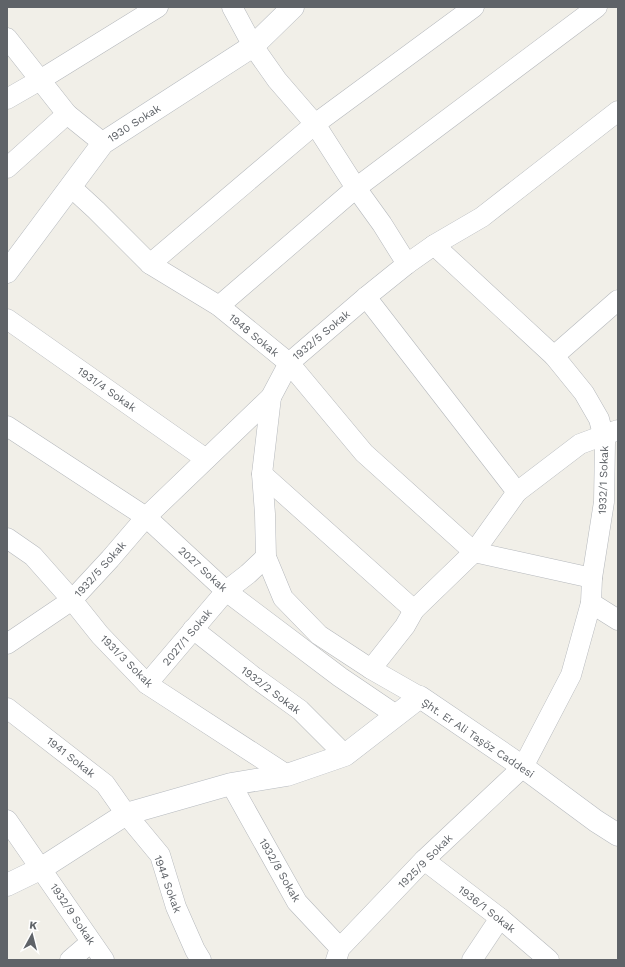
<svg xmlns="http://www.w3.org/2000/svg" width="625" height="967" font-family="'Work Sans',sans-serif">
	<rect width="100%" height="100%" fill="#f1efe8"/>
	<g fill="none" stroke-linecap="round" stroke-linejoin="round">
		<defs>
			<g id="street">
				<path d="M232 7 253 46 277 80 315 124 356 188 382 224 407 264"/>
				<path d="M7 38 67 114 103 143"/>
				<path d="M7 99 40 80 158 7"/>
				<path d="M7 168 67 114"/>
				<path d="M71 187 96 210 150 264 219 306 289 363 364 453 474 552 592 578"/>
				<path d="M150 264 315 124 474 7"/>
				<path d="M366 297 517 492"/>
				<path d="M219 306 356 188 597 7"/>
				<path d="M7 319 206 459"/>
				<path d="M554 356 618 300"/>
				<path d="M271 397 262 474 265 514 266 557 283 598 319 635 371 669 420 697"/>
				<path d="M7 426 146 517 226 591 340 677 396 715"/>
				<path d="M262 474 414 610"/>
				<path d="M7 538 33 556 72 600 100 635 147 684 287 775"/>
				<path d="M591 603 618 620"/>
				<path d="M193 629 254 677 300 710 345 755"/>
				<path d="M7 644 72 600 110 559 146 517 271 397 289 363 366 297 407 264 434 245 482 217 618 111"/>
				<path d="M371 669 405 626 414 610 474 552 517 492 580 444 618 430"/>
				<path d="M147 684 226 591 248 574 266 557"/>
				<path d="M7 708 105 784 126 814 160 855 176 907 195 950 201 960"/>
				<path d="M231 784 297 902 340 948"/>
				<path d="M7 820 104 960"/>
				<path d="M424 860 500 918 549 960"/>
				<path d="M70 960 91 942"/>
				<path d="M336 960 340 948 424 860 523 767 571 675 591 603 592 578 604 502 605 442 599 419 584 393 554 356 434 245"/>
				<path d="M472 960 500 918"/>
			</g>
			<g id="secondary">
				<path d="M7 272 103 143 253 46 293 7"/>
				<path d="M7 885 42 868 126 814 231 784 287 775 345 755 420 697 523 767 596 821 618 835"/>
			</g>
		</defs>
		<!-- street casing -->
		<use href="#street" stroke="#b5b8bc" stroke-width="21"/>
		<!-- secondary casing -->
		<use href="#secondary" stroke="#b6babf" stroke-width="23"/>
		<!-- street -->
		<use href="#street" stroke="#fff" stroke-width="20"/>
		<!-- secondary -->
		<use href="#secondary" stroke="#fff" stroke-width="22"/>
	</g>
	<g text-anchor="middle" stroke-width="4" stroke-linejoin="round" paint-order="stroke">
		<!-- street labels -->
		<g font-size="11" fill="#5f6368" stroke="#fff">
			<text transform="translate(134 123) rotate(-33)" y="4">1930 Sokak</text>
			<text transform="translate(254 335) rotate(39)" y="4">1948 Sokak</text>
			<text transform="translate(321 335) rotate(-40)" y="4">1932/5 Sokak</text>
			<text transform="translate(107 389) rotate(35)" y="4">1931/4 Sokak</text>
			<text transform="translate(603 480) rotate(-88)" y="4">1932/1 Sokak</text>
			<text transform="translate(100 569) rotate(-48)" y="4">1932/5 Sokak</text>
			<text transform="translate(203 569) rotate(42)" y="4">2027 Sokak</text>
			<text transform="translate(187 637) rotate(-50)" y="4">2027/1 Sokak</text>
			<text transform="translate(127 661) rotate(45)" y="4">1931/3 Sokak</text>
			<text transform="translate(271 690) rotate(37)" y="4">1932/2 Sokak</text>
			<text transform="translate(478 738) rotate(34)" y="4">Şht. Er Ali Taşöz Caddesi</text>
			<text transform="translate(71 757) rotate(38)" y="4">1941 Sokak</text>
			<text transform="translate(425 861) rotate(-45)" y="4">1925/9 Sokak</text>
			<text transform="translate(280 870) rotate(60)" y="4">1932/8 Sokak</text>
			<text transform="translate(168 884) rotate(70)" y="4">1944 Sokak</text>
			<text transform="translate(487 909) rotate(38)" y="4">1936/1 Sokak</text>
			<text transform="translate(73 914) rotate(56)" y="4">1932/9 Sokak</text>
		</g>
	</g>
	<!-- border -->
	<rect width="625" height="967" fill="none" stroke="#5f6368" stroke-width="16"/>
	<!-- north arrow -->
	<g transform="translate(32 935) rotate(7)" stroke="#ffffff" stroke-width="3" paint-order="stroke">
	<path d="M0-3L7 15L0 10L-7 15Z" fill="#5f6368"/>
	<text y="-6" font-size="11" font-weight="bold" text-anchor="middle" fill="#5f6368">K</text>
	</g>
</svg>
